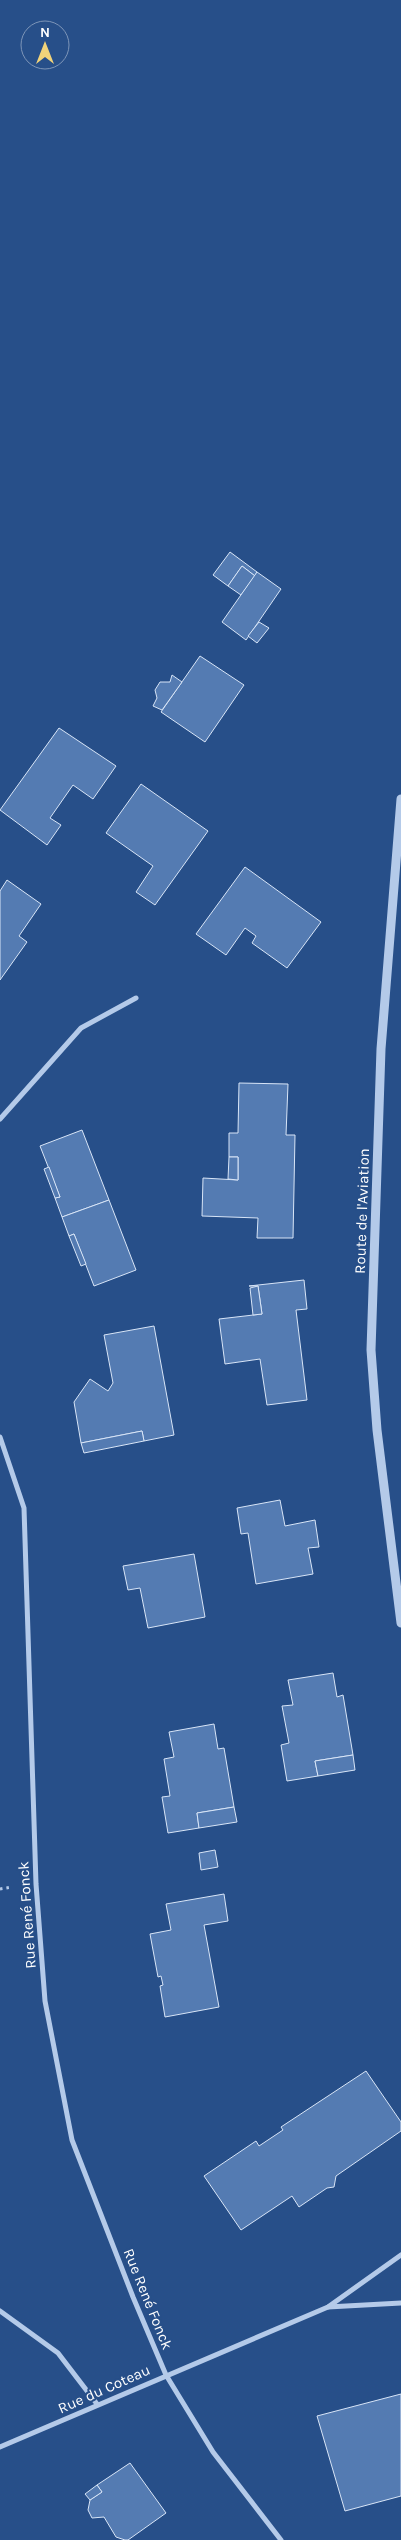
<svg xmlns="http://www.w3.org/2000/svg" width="401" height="2540" font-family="Karla,sans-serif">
	<rect width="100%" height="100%" fill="#274f89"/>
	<!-- building -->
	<g fill="#547bb2" stroke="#d8e5f7">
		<path d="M230 552 257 572 255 576 242 566 228 586 213 575Z"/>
		<path d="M242 566 255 576 241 595 228 586Z"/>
		<path d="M257 572 281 589 246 640 222 622Z"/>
		<path d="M259 622 269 628 257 643 248 636Z"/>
		<path d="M200 656 244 685 205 742 161 712Z"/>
		<path d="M172 675 182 682 162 710 153 706 157 698 155 690 160 682H170Z"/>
		<path d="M59 728 116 766 93 799 73 785 50 818 61 825 47 845 0 810Z"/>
		<path d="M141 784 208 831 155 905 136 892 153 866 106 833Z"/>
		<path d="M245 867 321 922 287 968 252 943 256 936 245 928 226 955 196 934Z"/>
		<path d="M7 880 41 904 19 936 27 942 0 980V891Z"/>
		<path d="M239 1083 288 1084 286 1135H295L293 1238H257L258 1218 202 1216 203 1178 238 1180V1157H229V1133H238Z"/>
		<path d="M82 1130 109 1200 62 1217 55 1198 60 1197 40 1146Z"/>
		<path d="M229 1157H238V1180L228 1179Z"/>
		<path d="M49 1167 60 1197 55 1198 44 1169Z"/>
		<path d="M109 1200 136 1270 94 1286 74 1234 69 1236 62 1217Z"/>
		<path d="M74 1234 86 1264 81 1266 69 1236Z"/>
		<path d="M304 1280 307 1309 296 1310 307 1400 267 1405 260 1359 225 1364 219 1319 262 1314 258 1286H249Z"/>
		<path d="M258 1286 262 1314 253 1315 250 1288Z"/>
		<path d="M154 1326 174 1435 144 1441 142 1431 81 1443 74 1402 90 1379 108 1391 113 1383 104 1335Z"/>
		<path d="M142 1431 144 1441 84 1453 81 1443Z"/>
		<path d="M280 1500 285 1526 315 1520 319 1547 308 1548 313 1574 256 1584 248 1533 241 1534 237 1508Z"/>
		<path d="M194 1554 205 1617 148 1628 140 1588 128 1590 123 1566Z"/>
		<path d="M333 1673 337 1697 343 1695 353 1755 315 1761 318 1776 287 1781 281 1745 289 1743 282 1706 293 1705 288 1680Z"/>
		<path d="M214 1724 218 1749 224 1748 234 1807 197 1813 199 1828 168 1833 162 1797 170 1796 164 1759 174 1757 169 1732Z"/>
		<path d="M353 1755 355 1770 318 1776 315 1761Z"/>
		<path d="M234 1807 237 1822 199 1828 197 1813Z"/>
		<path d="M215 1850 218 1867 201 1870 199 1853Z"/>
		<path d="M224 1894 228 1921 204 1925 219 2007 165 2017 160 1986 163 1985 161 1976 158 1977 150 1934 171 1930 166 1904Z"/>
		<path d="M366 2071 401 2122V2131L336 2176 334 2187 327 2188 299 2207 292 2196 241 2230 204 2176 256 2141 259 2146 283 2130 281 2127Z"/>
		<path d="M401 2394V2496L345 2511 317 2416Z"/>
		<path d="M130 2463 166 2513 128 2540H125L116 2537 104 2517 92 2518 88 2510 90 2500 102 2492 97 2485Z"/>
		<path d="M97 2485 102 2492 90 2500 85 2494Z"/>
	</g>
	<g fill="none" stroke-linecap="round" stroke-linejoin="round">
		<!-- path -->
		<path stroke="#b4cae9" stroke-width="3" stroke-dasharray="2.5 4" stroke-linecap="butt" d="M0 1889 12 1887"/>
		<!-- minor -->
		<g stroke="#b4cae9" stroke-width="5">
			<path d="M0 1119 81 1028 136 998"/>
			<path d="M0 1437 24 1508 36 1884 45 2001 72 2140 133 2297 166 2375 213 2452 281 2540"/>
			<path d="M328 2307 401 2303"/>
			<path d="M0 2311 58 2353 97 2404"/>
			<path d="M0 2447 328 2307 401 2255"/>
		</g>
		<!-- tertiary -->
		<path stroke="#b4cae9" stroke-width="9" d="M401 799 381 1049 371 1350 377 1430 401 1623"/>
	</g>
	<g text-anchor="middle" stroke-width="4" stroke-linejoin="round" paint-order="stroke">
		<!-- street labels -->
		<g font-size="15" fill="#fff" stroke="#274f89">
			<text transform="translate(362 1211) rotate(-88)" y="5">Route de l'Aviation</text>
			<text transform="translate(27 1915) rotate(-94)" y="5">Rue René Fonck</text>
			<text transform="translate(148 2299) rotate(68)" y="5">Rue René Fonck</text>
			<text transform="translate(104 2389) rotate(-24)" y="5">Rue du Coteau</text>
		</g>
	</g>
	<!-- north arrow -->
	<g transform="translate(45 45)"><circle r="24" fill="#274f89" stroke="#7d95b8"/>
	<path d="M0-4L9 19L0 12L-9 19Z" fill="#f1d37a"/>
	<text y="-8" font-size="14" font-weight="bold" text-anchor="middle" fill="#ffffff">N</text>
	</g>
</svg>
